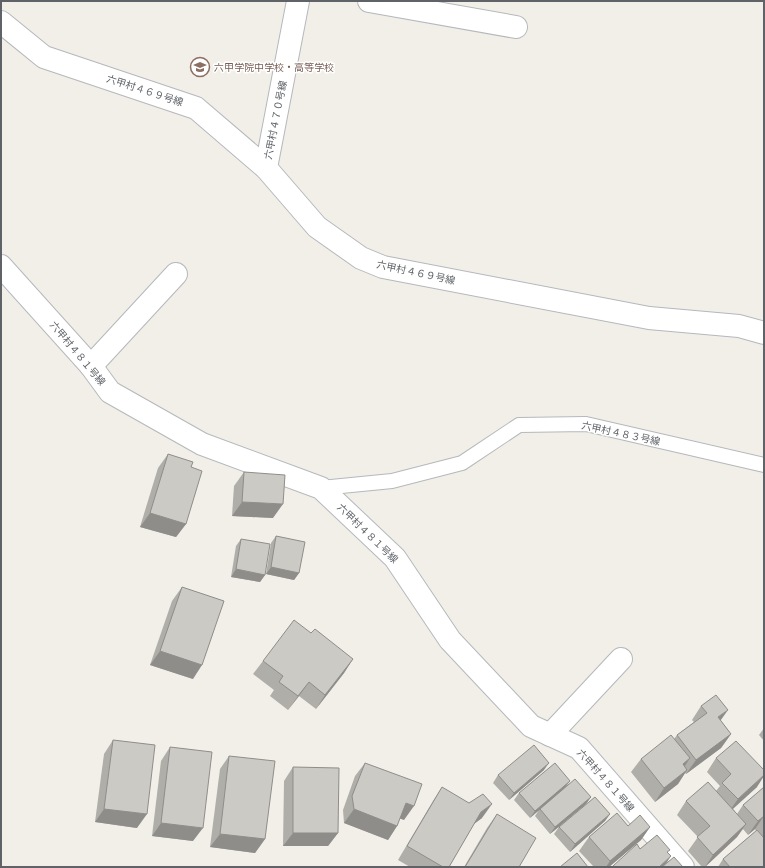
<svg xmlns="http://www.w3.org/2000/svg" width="765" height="868" font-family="'Golos Text','Noto Sans JP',sans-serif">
	<rect width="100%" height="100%" fill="#f1efe8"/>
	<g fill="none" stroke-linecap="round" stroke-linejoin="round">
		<defs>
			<path id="service" d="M321 488 392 481 462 463 519 425 586 424 764 465"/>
			<g id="minor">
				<path d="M369 1 516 27"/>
				<path d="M1 22 44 57 196 108 266 168 317 227 361 258 383 267 649 318 739 326 764 333"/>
				<path d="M266 168 298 1"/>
				<path d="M1 266 91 366 110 392 202 444 321 488 395 558 450 640 531 726 579 748 683 867"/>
				<path d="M91 366 176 274"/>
				<path d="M550 735 621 659"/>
			</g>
		</defs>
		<!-- service casing -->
		<use href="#service" stroke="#b5b8bc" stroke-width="16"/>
		<!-- minor casing -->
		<use href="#minor" stroke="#b5b8bc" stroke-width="24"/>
		<!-- service -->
		<use href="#service" stroke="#fff" stroke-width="14"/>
		<!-- minor -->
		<use href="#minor" stroke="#fff" stroke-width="22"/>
	</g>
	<!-- wall -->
	<g fill="#afaea9">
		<path d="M168 454 191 467 186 524 176 537 140 527 158 468Z"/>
		<path d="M244 472 273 518 232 516 234 486Z"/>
		<path d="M276 536 299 573 294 580 266 574 271 543Z"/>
		<path d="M241 539 265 575 260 582 231 577 236 546Z"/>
		<path d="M182 587 193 679 150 665 172 601Z"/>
		<path d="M311 633 353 659 344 673 316 709 299 696 288 710 270 696 274 690 253 674 263 661Z"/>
		<path d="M701 706 721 721 731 734 721 748 686 774 685 773 678 784 655 802 631 772 641 759 674 739 677 735 694 722 692 720Z"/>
		<path d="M764 728V741L759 735Z"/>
		<path d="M113 740 137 828 95 822 104 754Z"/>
		<path d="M170 747 193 841 152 836 161 761Z"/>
		<path d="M229 756 265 839 255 853 210 847 220 769Z"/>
		<path d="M716 758 757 787 733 809 737 814 743 805 764 787V867H718L723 859 756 831 755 829 748 835 743 829 737 837 705 867H702L688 851 698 837 677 815 686 801 716 791 720 786 707 772Z"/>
		<path d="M365 763 404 820 400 818 397 826 388 840 344 823 343 810 355 776Z"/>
		<path d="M293 767 338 833 328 846H283L284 781Z"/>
		<path d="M544 770 509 800 493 783 498 775Z"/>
		<path d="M442 787 482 818 474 824 449 867H410L398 860 433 801Z"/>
		<path d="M565 788 591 797 586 804 562 824 610 814 605 821 570 852 554 834 559 827 550 834 535 816 539 810 530 818 514 800 519 793Z"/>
		<path d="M497 814 519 867H464L487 828Z"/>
		<path d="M628 826 650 827 641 840 609 867H594L579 851 589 837Z"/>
	</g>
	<!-- shaded-wall -->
	<g fill="#8f8d8a">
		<path d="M242 502 283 504 273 518 232 516Z"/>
		<path d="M150 513 186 524 176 537 140 527Z"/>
		<path d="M271 567 299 573 294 580 266 574Z"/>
		<path d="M236 569 265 575 260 582 231 577Z"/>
		<path d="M160 651 202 665 193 679 150 665Z"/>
		<path d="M353 659 344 673 316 709 325 695Z"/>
		<path d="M309 682 299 696 288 710 298 696Z"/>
		<path d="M728 710 718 724V717Z"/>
		<path d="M731 734 721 748 686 774 696 760Z"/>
		<path d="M690 758 681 772 683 764Z"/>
		<path d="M549 763 544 770 509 800 514 793Z"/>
		<path d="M687 770 678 784 655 802 664 788Z"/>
		<path d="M764 775V776L757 787 728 813 738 799Z"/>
		<path d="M570 781 565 788 530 818 535 811Z"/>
		<path d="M591 797 586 804 550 834 555 827Z"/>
		<path d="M406 803 414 806 404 820 396 817Z"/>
		<path d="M492 804 482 818 471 826 481 812Z"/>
		<path d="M104 809 147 814 137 828 95 822Z"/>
		<path d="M354 809 397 826 388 840 344 823Z"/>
		<path d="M610 814 605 821 570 852 575 844Z"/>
		<path d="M764 816 755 829 748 835 758 821Z"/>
		<path d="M161 823 203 828 193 841 152 836Z"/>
		<path d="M746 824 737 837 705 867 713 855Z"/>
		<path d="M650 827 641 840 609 867H606L610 861Z"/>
		<path d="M293 833H338L328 846H283Z"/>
		<path d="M220 834 265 839 255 853 210 847Z"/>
		<path d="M671 856 664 867H659Z"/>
	</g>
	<!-- building -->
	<g fill="#cccac5" stroke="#8f8d8a">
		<path d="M168 454 193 462 191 467 202 471 186 524 150 513Z"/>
		<path d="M244 472 285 475 283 504 242 502Z"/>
		<path d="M276 536 305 542 299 573 271 567Z"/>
		<path d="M241 539 270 544 265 575 236 569Z"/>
		<path d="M182 587 224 601 202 665 160 651Z"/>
		<path d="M294 620 311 633 315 629 353 659 325 695 309 682 298 696 279 682 283 676 263 661Z"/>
		<path d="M716 695 728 710 718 717 731 734 696 760 677 735 707 713 701 706Z"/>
		<path d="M671 735 690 758 683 764 687 770 664 788 641 759Z"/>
		<path d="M113 740 155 745 147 814 104 809Z"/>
		<path d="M736 741 764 770V775L738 799 722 783 731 774 716 758Z"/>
		<path d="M534 745 549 763 514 793 498 775Z"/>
		<path d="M170 747 212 752 203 828 161 823Z"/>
		<path d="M229 756 275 761 265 839 220 834Z"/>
		<path d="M365 763 422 784 414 806 406 803 397 826 354 809 352 796Z"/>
		<path d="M555 763 570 781 535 811 519 793Z"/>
		<path d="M293 767 339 768 338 833H293Z"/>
		<path d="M575 779 591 797 555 827 540 809Z"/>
		<path d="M708 782 746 824 713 855 697 837 710 826 686 801Z"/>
		<path d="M442 787 469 803 483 794 492 804 481 812 449 867H443L407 846Z"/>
		<path d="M764 787V816L758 821 743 805Z"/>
		<path d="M595 797 610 814 575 844 559 827Z"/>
		<path d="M617 813 628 826 640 815 650 827 610 861 589 837Z"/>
		<path d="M497 814 536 838 519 867H465Z"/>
		<path d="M757 830 764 838V867H730L723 859Z"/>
		<path d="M657 835 670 850 667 852 671 856 659 867H613V866L637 844 640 849Z"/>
		<path d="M577 853 588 867H560Z"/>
		<path d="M674 857 683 867H662Z"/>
	</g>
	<!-- icons -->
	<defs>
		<symbol id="school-ring" viewBox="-11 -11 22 22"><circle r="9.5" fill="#fff" stroke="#8d6e63" stroke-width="1.5"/><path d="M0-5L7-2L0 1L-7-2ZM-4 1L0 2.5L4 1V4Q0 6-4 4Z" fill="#8d6e63"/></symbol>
	</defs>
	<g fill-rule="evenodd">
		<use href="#school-ring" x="189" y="56" width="22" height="22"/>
	</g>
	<g text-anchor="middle" stroke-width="3" stroke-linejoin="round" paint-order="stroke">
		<!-- education labels -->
		<g font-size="10" fill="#785e54" stroke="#fff" text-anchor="start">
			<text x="214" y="71">六甲学院中学校・高等学校</text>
		</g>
		<!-- street labels -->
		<g font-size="10" fill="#5f6368" stroke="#fff">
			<text transform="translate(145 90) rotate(18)" y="4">六甲村４６９号線</text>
			<text transform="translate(275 120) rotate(-79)" y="4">六甲村４７０号線</text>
			<text transform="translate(416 272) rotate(12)" y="4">六甲村４６９号線</text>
			<text transform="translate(78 353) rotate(50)" y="4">六甲村４８１号線</text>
			<text transform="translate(621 433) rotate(12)" y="4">六甲村４８３号線</text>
			<text transform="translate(368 533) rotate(44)" y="4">六甲村４８１号線</text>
			<text transform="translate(606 780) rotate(48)" y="4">六甲村４８１号線</text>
		</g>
	</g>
	<!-- border -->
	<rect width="765" height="868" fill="none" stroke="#5f6368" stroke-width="4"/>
</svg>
